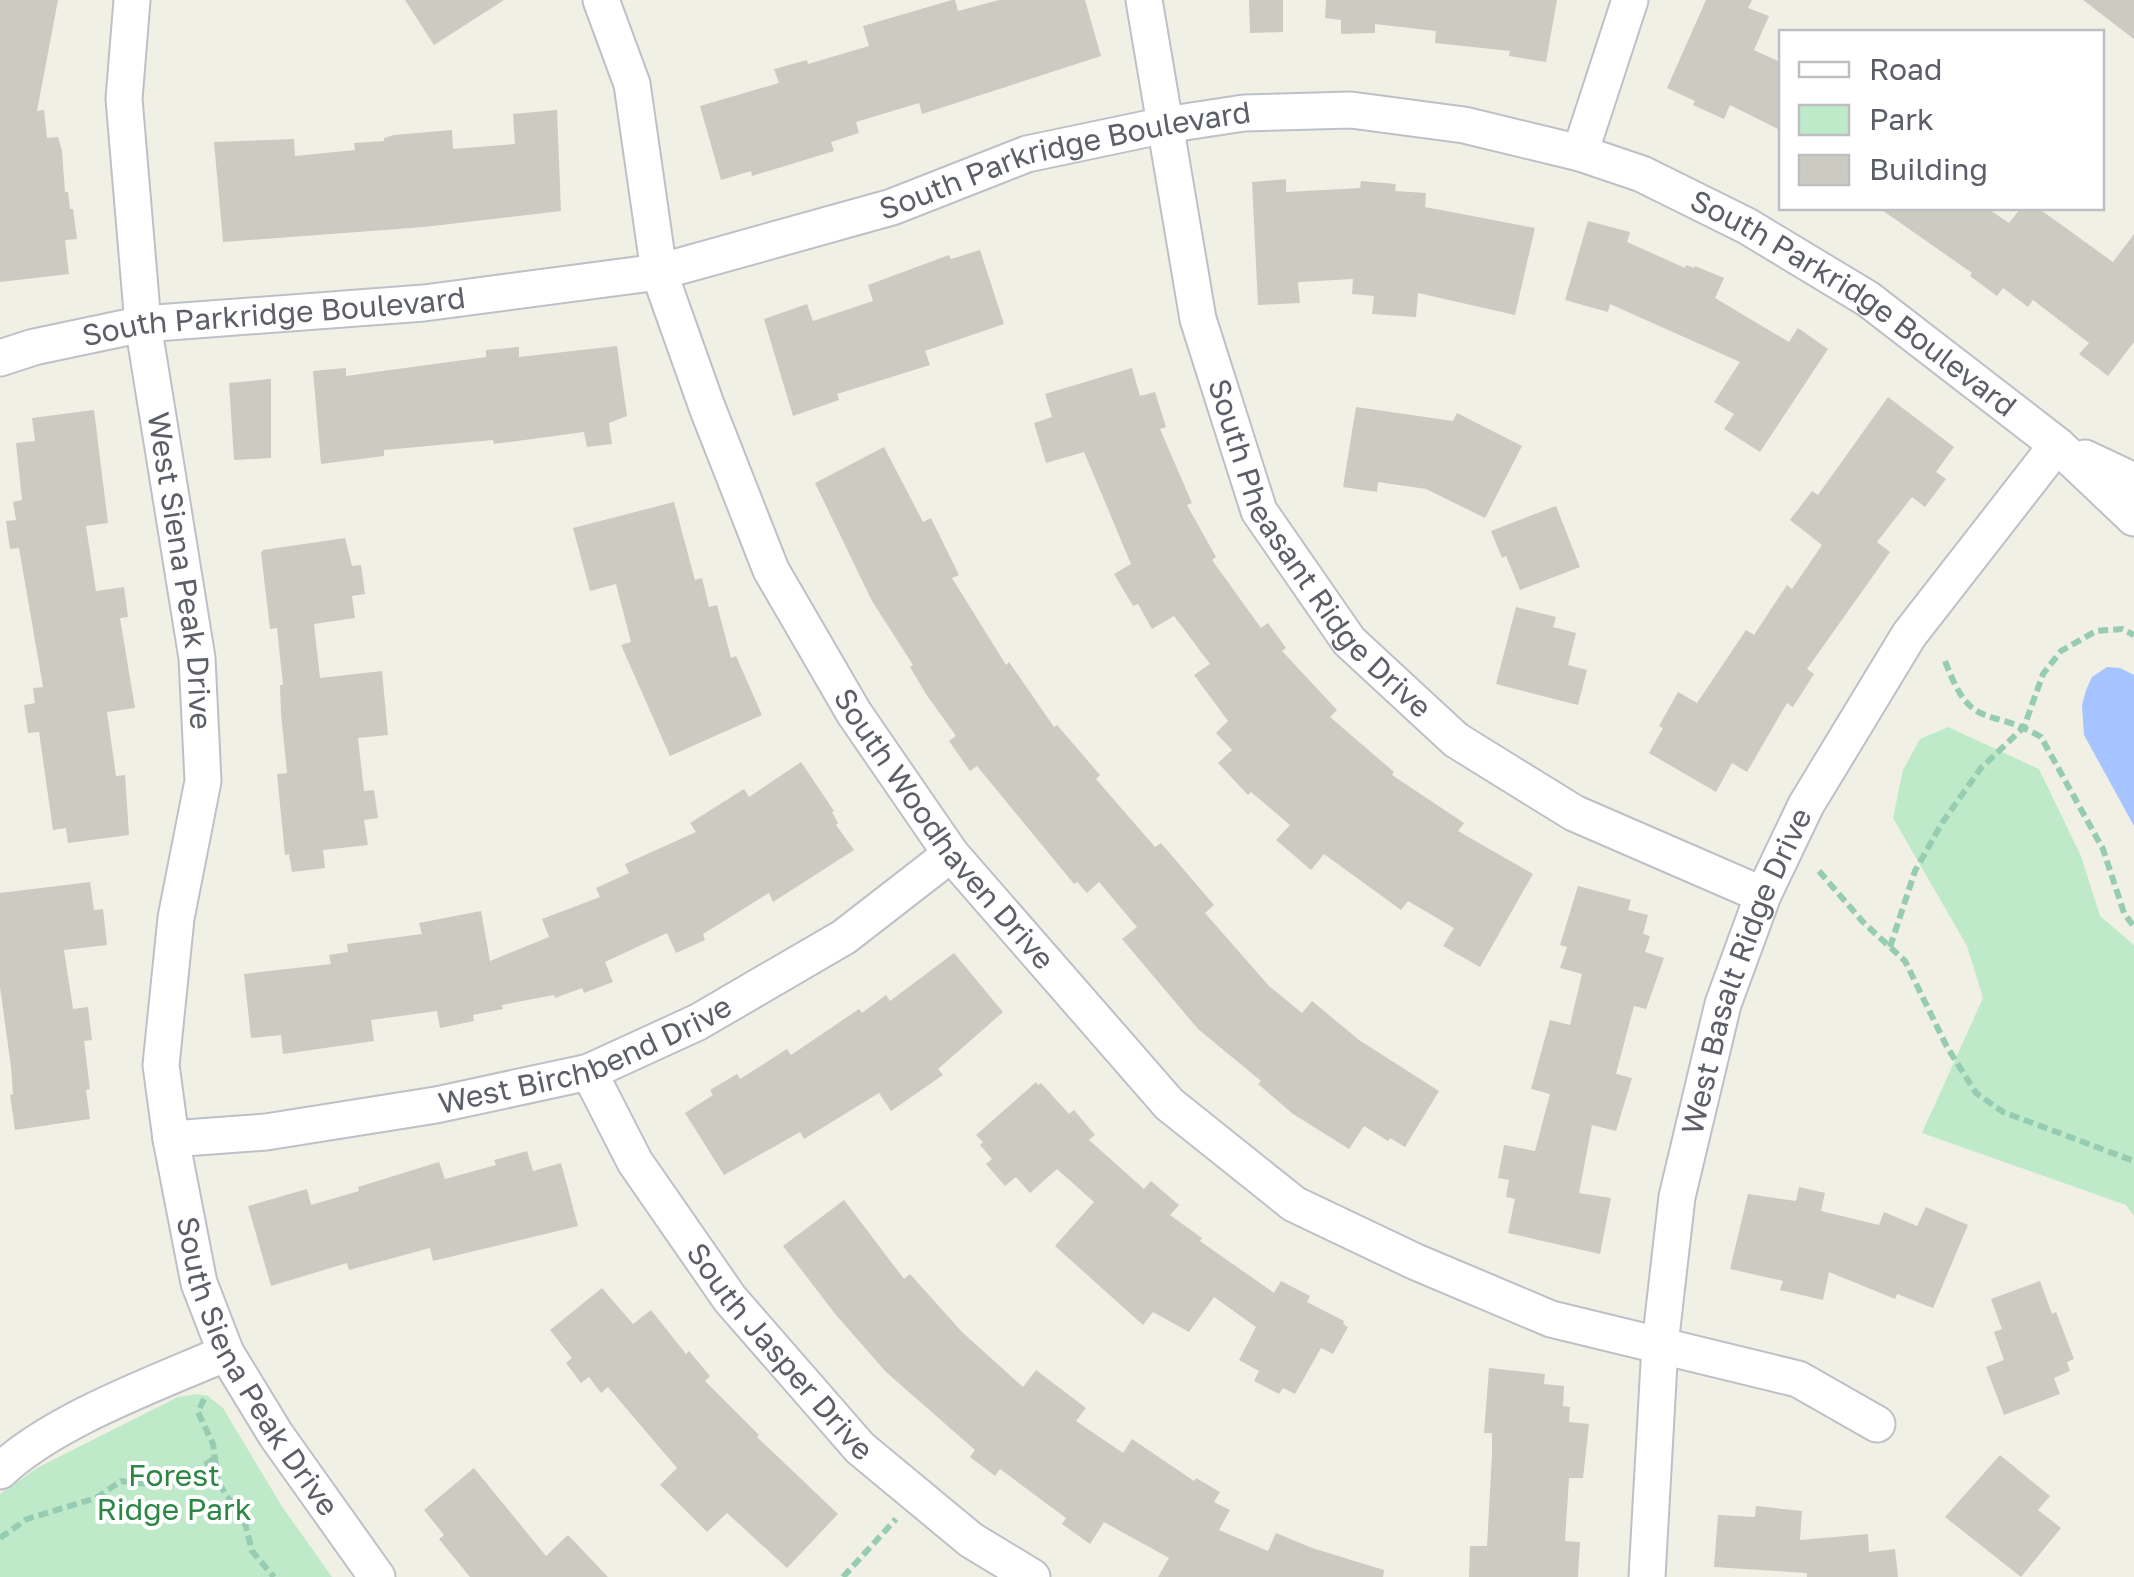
<svg xmlns="http://www.w3.org/2000/svg" width="2134" height="1577" font-family="'Golos Text',sans-serif">
	<rect width="100%" height="100%" fill="#f0f0e5"/>
	<!-- green -->
	<g fill="#bfeac9">
		<path d="M1948 727 2039 769 2081 856 2100 916 2134 945V1216L2126 1205 1922 1133 1983 998 1967 946 1893 818 1903 770 1920 739Z"/>
		<path d="M197 1394 208 1396 223 1408 281 1505 332 1577H0V1494L37 1468 178 1397Z"/>
	</g>
	<!-- water -->
	<path fill="#a6c4ff" d="M2107 667 2120 668 2134 675V826L2084 735 2082 705 2086 690 2092 677Z"/>
	<!-- building -->
	<g fill="#cbcbc1">
		<path d="M0 0H58L37 111 44 110 47 138 58 137 62 151 65 192H68L70 209H73L77 239 65 240 69 274 0 282Z"/>
		<path d="M405 0H504L434 45Z"/>
		<path d="M952 0H955L958 11 999 0H1085L1101 56 922 114 919 103 856 122 859 133 831 142 834 151 752 176 751 171 721 180 700 106 779 83 774 69 807 60 808 64 869 46 863 26Z"/>
		<path d="M1249 0H1283V32L1250 33Z"/>
		<path d="M1326 0H1557L1546 62 1509 56 1510 51 1435 43 1436 31 1375 24V33L1341 34V20L1325 18Z"/>
		<path d="M1706 0H1752L1748 8 1769 16 1754 50 1782 63V131L1730 105 1724 119 1693 105 1695 101 1667 88Z"/>
		<path d="M2083 0H2134V39Z"/>
		<path d="M557 110 561 211 424 227 223 242 214 142 294 139 295 156 355 150 354 143 384 141V138L394 135 452 130 453 149 515 144 513 114Z"/>
		<path d="M1286 179V192L1360 188 1361 181 1396 184 1395 191 1426 193 1425 207 1535 228 1515 315 1418 293 1416 317 1372 314 1374 296 1352 294 1353 279 1298 282 1300 303 1258 305 1252 182Z"/>
		<path d="M1879 208H1987L2009 223 2021 208H2038L2113 262 2134 234V342L2108 376 2079 354 2089 343 2033 300 2028 307 2003 288 1997 296 1970 276 1972 273Z"/>
		<path d="M1588 221 1630 232 1627 242 1685 268 1686 265 1694 268 1695 266 1724 278 1715 298 1789 342 1798 328 1828 349 1760 452 1724 429 1734 414 1714 402 1740 362 1610 304 1608 312 1565 300Z"/>
		<path d="M980 250 1004 324 925 351 930 365 837 394 839 400 793 416 764 319 807 304 813 321 873 301 868 285 949 255 951 259Z"/>
		<path d="M617 346 627 416 609 423 612 444 587 447 584 432 494 444 493 440 384 450V456L321 464 313 371 346 368V376L486 357V350L519 347V357Z"/>
		<path d="M1132 368 1140 396 1155 392 1166 427 1160 429 1192 503 1187 505 1216 557 1212 560 1261 628 1268 623 1286 648 1282 651 1337 710 1330 717 1394 772 1392 775 1464 823 1458 831 1533 874 1480 967 1443 946 1454 928 1408 901 1401 910 1324 854 1311 870 1276 840 1290 825 1251 792 1248 795 1218 763 1232 750 1216 733 1228 721 1194 675 1210 664 1174 616 1152 629 1138 604 1133 606 1114 574 1131 564 1084 452 1046 463 1034 423 1052 417 1045 394Z"/>
		<path d="M271 379V458L234 460 229 383Z"/>
		<path d="M1888 397 1954 447 1936 472 1946 479 1925 507 1912 497 1877 542 1890 552 1807 669 1814 674 1793 707 1787 703 1747 772 1732 763 1716 792 1649 753 1663 728 1659 726 1678 692 1697 703 1746 630 1754 635 1787 585 1792 589 1822 545 1790 520 1812 491 1818 495Z"/>
		<path d="M1356 407 1453 421 1457 413 1522 446 1485 518 1426 489 1378 482 1377 492 1343 487Z"/>
		<path d="M94 410 108 523 86 526 96 591 124 587 128 617 120 618 135 708 107 712 116 776 125 775 129 835 68 843 66 828 53 830 39 732 28 733 24 705 35 703 33 688 43 687 19 548 10 549 6 521 16 520 13 502 22 500 16 443 35 441 32 418Z"/>
		<path d="M884 447 923 522 931 518 959 575 952 578 1006 665 1009 662 1054 727 1057 725 1100 775 1096 779 1155 847 1161 843 1214 905 1205 913 1269 986 1302 1013 1312 1001 1359 1040 1439 1091 1405 1147 1390 1138 1388 1141 1364 1126 1349 1149 1293 1114 1258 1084 1261 1081 1198 1029 1122 939 1137 927 1099 882 1087 893 1077 882 1074 884 977 766 970 771 949 741 956 736 926 694 910 667 913 665 872 601 815 483Z"/>
		<path d="M674 502 695 580 702 578 709 607 717 605 731 658 736 656 762 715 670 756 621 645 631 642 616 584 590 591 573 528Z"/>
		<path d="M1556 506 1580 567 1520 590 1506 556 1502 558 1491 531Z"/>
		<path d="M345 538 352 566 361 565 365 594 352 596 355 618 314 624 320 678 382 671 388 735 358 738 364 791 374 790 378 818 364 820 368 845 323 850 325 868 292 872 289 854 285 855 277 774 287 773 281 714 280 685H283L277 628 270 629 261 553 263 550Z"/>
		<path d="M1516 607 1556 617 1553 627 1576 633 1568 665 1587 670 1578 705 1496 684Z"/>
		<path d="M801 762 834 811 832 812 838 823 836 825 854 850 773 902 769 893 703 934 705 940 676 953 667 933 605 962 613 982 584 993 582 988 555 998 554 995 502 1005 503 1009 473 1015 474 1021 440 1028 437 1011 371 1020 374 1041 283 1054 281 1035 251 1038 244 974 331 964 329 955 348 952 347 944 422 934 419 923 481 911 490 961 549 937 542 919 600 897 596 888 629 873 625 864 696 832 690 823 744 789 749 797Z"/>
		<path d="M90 882 94 910 103 909 107 945 64 950 73 1009 88 1007 92 1040 84 1041 90 1089 86 1090 90 1119 15 1130 10 1095 13 1094 11 1067 0 987V893Z"/>
		<path d="M1578 886 1631 900 1628 910 1648 915 1643 934 1650 936 1645 952 1664 958 1646 1009 1634 1006 1616 1074 1632 1078 1616 1131 1592 1125 1579 1193 1611 1198 1600 1254 1508 1233 1515 1199 1506 1197 1509 1180 1498 1178 1504 1145 1535 1151 1550 1094 1531 1089 1550 1020 1570 1025 1582 974 1560 968 1567 947 1560 945Z"/>
		<path d="M954 953 1003 1012 938 1069 943 1075 891 1111 879 1093 804 1139 800 1132 724 1175 685 1113 713 1095 710 1090 737 1074 740 1079 787 1049 791 1055 859 1009 862 1013 886 995 890 1001Z"/>
		<path d="M1036 1082 1038 1085 1041 1083 1069 1114 1074 1110 1095 1135 1089 1140 1144 1189 1151 1181 1179 1205 1170 1215 1202 1238 1200 1241 1274 1293 1281 1281 1310 1296 1307 1302 1344 1321 1343 1324 1348 1327 1333 1354 1321 1348 1295 1394 1283 1388 1279 1394 1254 1381 1259 1371 1239 1360 1256 1327 1214 1297 1189 1332 1153 1312 1143 1325 1055 1246 1094 1202 1057 1169 1030 1193 1016 1177 1005 1186 986 1164 992 1159 980 1145 983 1142 976 1135Z"/>
		<path d="M527 1151 533 1171 561 1163 578 1226 433 1261 430 1248 349 1270 347 1263 271 1286 248 1206 307 1189 311 1205 359 1191 358 1187 439 1162 445 1179 496 1165 494 1160Z"/>
		<path d="M1799 1187 1825 1193 1821 1211 1879 1225 1884 1212 1917 1226 1926 1207 1968 1225 1933 1308 1897 1294 1895 1299 1829 1272 1823 1300 1780 1290 1783 1281 1730 1269 1748 1194 1796 1201Z"/>
		<path d="M844 1200 904 1279 910 1274 962 1332 1023 1387 1036 1370 1086 1408 1076 1421 1123 1453 1132 1439 1194 1481 1196 1478 1220 1492 1214 1502 1230 1510 1219 1530 1268 1551 1276 1533 1312 1548 1384 1570 1383 1577H1158L1169 1558 1104 1522 1090 1544 1062 1524 1066 1518 1000 1469 995 1476 970 1457 975 1450 886 1372 836 1315 783 1246Z"/>
		<path d="M2040 1281 2052 1314 2056 1312 2074 1359 2067 1362 2070 1371 2054 1378 2060 1394 2004 1415 1986 1367 2004 1360 1994 1332 2002 1329 1991 1299Z"/>
		<path d="M602 1288 633 1324 651 1310 686 1354 689 1351 710 1376 705 1381 759 1435 757 1437 838 1514 787 1568 727 1513 707 1532 660 1485 677 1468 608 1387 601 1393 589 1377 581 1383 566 1363 572 1358 550 1330Z"/>
		<path d="M1489 1368 1545 1374 1544 1384 1564 1386 1563 1406 1570 1407 1569 1422 1589 1424 1583 1478H1569L1565 1541 1580 1542 1578 1577H1469L1470 1546H1487L1492 1454V1433H1484Z"/>
		<path d="M2000 1455 2050 1496 2038 1510 2061 1528 2021 1577 1945 1517Z"/>
		<path d="M474 1468 546 1556 568 1535 608 1577H470L439 1539 444 1535 424 1510Z"/>
		<path d="M1756 1506 1802 1511 1800 1540 1868 1534 1869 1552 1895 1549 1898 1577H1807V1573L1714 1567 1718 1515 1755 1517Z"/>
	</g>
	<g fill="none" stroke-linecap="round" stroke-linejoin="round">
		<defs>
			<g id="minor">
				<path id="s1" d="M132 0 124 99 143 324 197 658 203 781 176 918 161 1065 171 1139 199 1283 226 1353 276 1435 377 1577"/>
				<path id="s2" d="M601 0 632 84 659 272 707 407 771 570 854 713 951 854 1169 1104 1294 1204 1416 1262 1551 1319 1798 1379 1877 1424"/>
				<path id="s3" d="M1144 0 1198 319 1259 511 1349 641 1456 740 1574 813 1763 895"/>
				<path d="M1580 153 1630 0"/>
				<path id="s4" d="M0 358 34 347 143 324 424 303 659 272 892 207 1027 154 1165 125 1244 113 1351 110 1464 125 1580 153 1642 174 1747 226 1868 299 2057 445 2134 518"/>
				<path d="M2085 458 2134 481"/>
				<path id="s5" d="M589 1072 635 1162 730 1299 860 1448 971 1540 1032 1577"/>
				<path id="s6" d="M171 1139 266 1132 436 1105 589 1072 698 1022 844 937 951 854"/>
				<path d="M0 1471C54 1420 157 1383 226 1353"/>
				<path id="s7" d="M1647 1577 1660 1345 1677 1197 1723 1004 1763 895 1806 805 1909 635 2057 445"/>
			</g>
		</defs>
		<!-- minor casing -->
		<use href="#minor" stroke="#bec0c7" stroke-width="39"/>
		<!-- path -->
		<g stroke="#96ccb2" stroke-width="6" stroke-dasharray="10 5" stroke-linecap="butt">
			<path d="M1945 661C1972 733 1986 705 2041 737L2103 849 2124 913 2134 927"/>
			<path d="M1819 871 1863 922 1905 961 1947 1047 1976 1093 2003 1112 2134 1161"/>
			<path d="M1890 947 1915 871 1942 823 1981 768 2024 727 2043 674 2061 651 2096 631 2122 629 2134 635"/>
			<path d="M204 1399 198 1412 213 1444 218 1482 245 1523 252 1551 274 1577"/>
			<path d="M0 1538 27 1519 96 1498 121 1481 155 1485 178 1483 215 1458"/>
			<path d="M843 1577 896 1519"/>
		</g>
		<!-- minor -->
		<use href="#minor" stroke="#fff" stroke-width="35"/>
	</g>
	<g text-anchor="middle" stroke-width="8" stroke-linejoin="round" paint-order="stroke">
		<!-- street labels -->
		<g font-size="30" fill="#5c5f67" stroke="#fff">
			<text dy="10" stroke="none"><textPath href="#s4" startOffset="1088">South Parkridge Boulevard</textPath></text>
			<text dy="10" stroke="none"><textPath href="#s4" startOffset="1928">South Parkridge Boulevard</textPath></text>
			<text dy="10" stroke="none"><textPath href="#s4" startOffset="278">South Parkridge Boulevard</textPath></text>
			<text dy="10" stroke="none"><textPath href="#s3" startOffset="588">South Pheasant Ridge Drive</textPath></text>
			<text dy="10" stroke="none"><textPath href="#s1" startOffset="575">West Siena Peak Drive</textPath></text>
			<text dy="10" stroke="none"><textPath href="#s2" startOffset="910">South Woodhaven Drive</textPath></text>
			<text dy="10" stroke="none"><textPath href="#s7" startOffset="618">West Basalt Ridge Drive</textPath></text>
			<text dy="10" stroke="none"><textPath href="#s6" startOffset="425">West Birchbend Drive</textPath></text>
			<text dy="10" stroke="none"><textPath href="#s5" startOffset="340">South Jasper Drive</textPath></text>
			<text dy="10" stroke="none"><textPath href="#s1" startOffset="1395">South Siena Peak Drive</textPath></text>
		</g>
		<!-- park labels -->
		<g font-size="30" fill="#2c8644" stroke="#fff">
			<text x="174" y="1486">Forest<tspan x="174" dy="34">Ridge Park</tspan></text>
		</g>
	</g>
	<!-- legend -->
	<rect x="1779" y="30" width="325" height="180" fill="#ffffff" stroke="#bebfc2" stroke-width="2.5"/>
	<rect x="1799" y="62" width="50" height="15" fill="#ffffff" stroke="#bebfc2" stroke-width="2.5"/>
	<text x="1869" y="80" font-size="30" fill="#5c5f67">Road</text>
	<rect x="1799" y="105" width="50" height="30" fill="#bfeac9" stroke="#bebfc2" stroke-width="2.5"/>
	<text x="1869" y="130" font-size="30" fill="#5c5f67">Park</text>
	<rect x="1799" y="155" width="50" height="30" fill="#cbcbc1" stroke="#bebfc2" stroke-width="2.5"/>
	<text x="1869" y="180" font-size="30" fill="#5c5f67">Building</text>
</svg>
